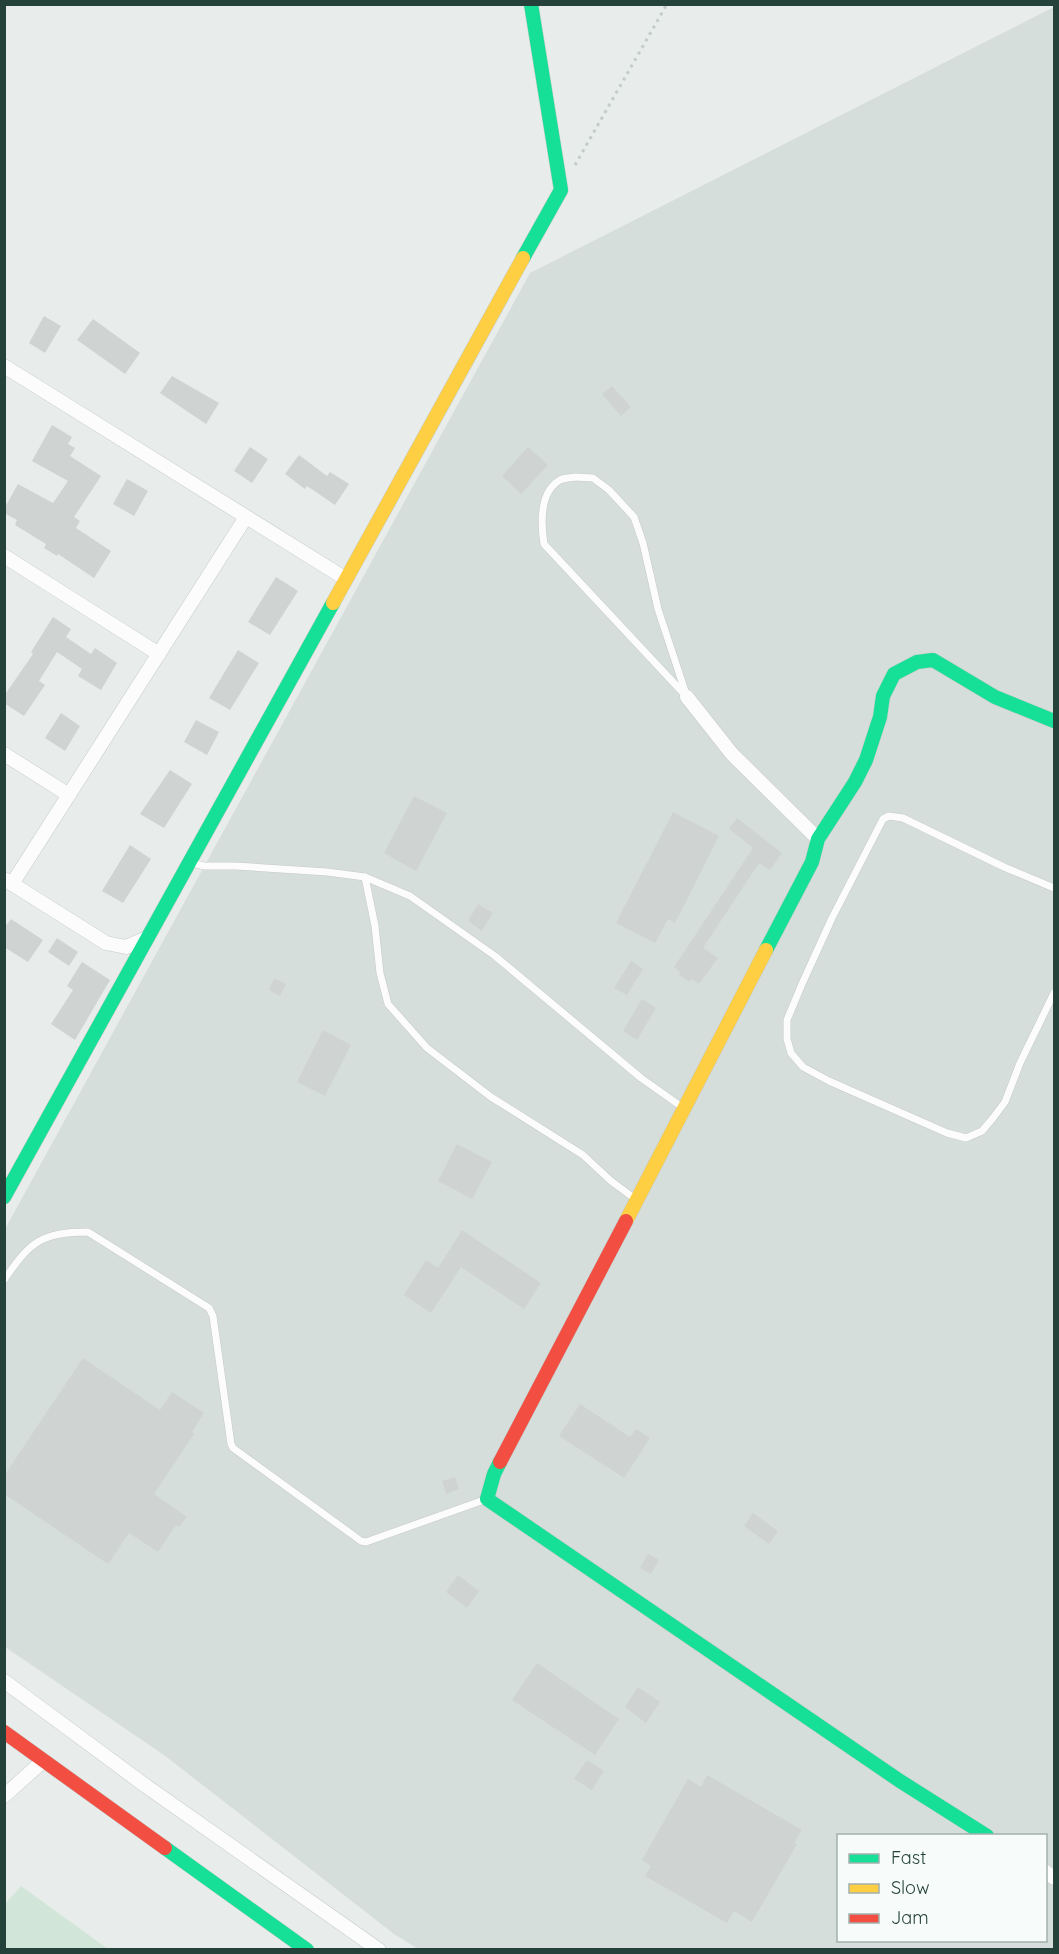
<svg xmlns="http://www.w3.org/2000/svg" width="1059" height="1954" font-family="Quicksand,sans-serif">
	<rect width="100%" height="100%" fill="#e8edeb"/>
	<!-- built -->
	<path fill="#d6dedb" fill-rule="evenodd" d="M1054 7V1949H418L394 1934 164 1755 5 1647V1229L530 273ZM838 1836H1046V1940H838Z"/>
	<!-- green -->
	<path fill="#d1e6d8" d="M21 1886 108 1949H5V1904Z"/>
	<!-- building -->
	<g fill="#cfd4d2">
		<path d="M44 316 61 326 45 353 29 343Z"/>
		<path d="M93 319 140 353 125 374 77 340Z"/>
		<path d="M172 376 219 403 206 424 160 393Z"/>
		<path d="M612 386 631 407 621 416 602 394Z"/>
		<path d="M52 425 72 437 68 444 75 448 70 456 101 476 74 517 80 521 76 528 111 551 94 578 58 554 57 556 44 548 46 544 15 525 17 520 4 513V509L18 484 53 503 68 481 32 461Z"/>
		<path d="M250 447 268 459 252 483 234 471Z"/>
		<path d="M528 447 548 465 521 494 502 476Z"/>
		<path d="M299 455 327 476 330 472 349 484 335 505 307 486 305 489 285 474Z"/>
		<path d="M127 479 148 491 134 516 113 504Z"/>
		<path d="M276 577 298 591 270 635 248 622Z"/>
		<path d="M53 617 71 629 66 637 91 654 95 648 117 663 101 690 78 676 82 669 57 652 39 681 45 685 24 716 4 703V696L33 654 31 652Z"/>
		<path d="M238 650 259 663 230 710 209 698Z"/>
		<path d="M61 713 80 726 65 751 45 738Z"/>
		<path d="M196 720 219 732 207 755 184 742Z"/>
		<path d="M170 770 192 784 164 828 140 814Z"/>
		<path d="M414 796 447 813 416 871 384 853Z"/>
		<path d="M673 812 719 836 675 923 668 919 655 943 616 923Z"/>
		<path d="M737 818 782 853 770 870 759 863 703 948 718 958 699 984 691 979 689 982 679 974 680 972 674 967 753 848 729 829Z"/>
		<path d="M130 845 151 859 123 903 102 891Z"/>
		<path d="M478 904 493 913 482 931 468 921Z"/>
		<path d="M11 919 43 940 28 962 4 947V928Z"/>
		<path d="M57 938 78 952 69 966 48 952Z"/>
		<path d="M631 961 643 969 627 995 614 988Z"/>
		<path d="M82 962 110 980 75 1040 51 1024 73 990 67 986Z"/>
		<path d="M274 978 286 984 280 996 269 990Z"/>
		<path d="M642 999 656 1008 637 1040 623 1031Z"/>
		<path d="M323 1030 351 1045 325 1096 297 1082Z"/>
		<path d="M457 1144 492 1162 472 1199 438 1181Z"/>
		<path d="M462 1230 541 1283 524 1309 461 1267 431 1313 404 1295 426 1260 438 1268Z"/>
		<path d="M83 1358 160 1410 172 1392 204 1413 192 1432 194 1434 154 1494 187 1517 179 1527 176 1525 158 1552 129 1533 108 1564 4 1494V1476Z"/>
		<path d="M580 1404 630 1437 636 1429 650 1438 624 1478 559 1436Z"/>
		<path d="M455 1477 459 1489 446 1494 442 1481Z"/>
		<path d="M753 1513 778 1531 769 1544 744 1526Z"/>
		<path d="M648 1554 659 1560 651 1574 640 1568Z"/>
		<path d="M458 1575 479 1591 467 1608 446 1592Z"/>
		<path d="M537 1663 619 1719 595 1755 512 1700Z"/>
		<path d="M638 1687 660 1702 646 1723 625 1707Z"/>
		<path d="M587 1760 604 1771 592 1790 574 1779Z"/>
		<path d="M707 1775 802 1830 794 1843 797 1844 752 1922 734 1911 727 1923 645 1876 651 1866 642 1860 688 1779 701 1787Z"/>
	</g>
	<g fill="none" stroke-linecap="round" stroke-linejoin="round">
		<defs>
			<g id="lane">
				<path d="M575 477 593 478 609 490 634 517 643 543 658 609 687 697 544 544C541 524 539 492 560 480 564 478 570 478 575 477Z"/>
				<path d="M192 863 204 866H236L327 872 365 877 410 896 495 956 641 1078 682 1107"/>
				<path d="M365 877 375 926 380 973 388 1004 427 1048 491 1097 583 1155 611 1181 634 1198"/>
				<path d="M1054 888 1004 867 903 818 889 816 883 819 832 918 802 984 787 1020V1039L791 1053 803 1067 829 1081 947 1133 966 1138 982 1131 993 1118 1005 1102 1020 1063 1054 993"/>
				<path d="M4 1280C30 1242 41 1232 88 1232L209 1308 213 1316 231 1444 233 1448 361 1541 366 1542 484 1500"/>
			</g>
			<g id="street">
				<path d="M4 366 346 579"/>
				<path d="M4 556 159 654"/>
				<path d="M687 697 732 754 818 839"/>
				<path d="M4 754 69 795"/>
				<path d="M6 880 106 943 126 947 147 938"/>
				<path d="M12 884 246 517"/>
				<path d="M4 1681 146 1786 379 1950"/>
				<path d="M4 1796 43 1761"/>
				<path d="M1046 1872 1054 1878"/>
			</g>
			<g id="fast">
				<path d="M523 258 561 190 531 4"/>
				<path d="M766 950 812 862 818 839 855 782 866 760 880 717 883 696 894 674 917 662 933 660 995 697 1054 721"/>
				<path d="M4 1197 333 603"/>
				<path d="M500 1462 494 1474 487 1499 900 1781 987 1836"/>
				<path d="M165 1848 307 1950"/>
			</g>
			<g id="slow">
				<path d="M333 603 523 258"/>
				<path d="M626 1221 766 950"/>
			</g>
			<g id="jam">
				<path d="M500 1462 626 1221"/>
				<path d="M4 1732 165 1848"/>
			</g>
		</defs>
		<!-- lane casing -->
		<use href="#lane" stroke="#c5cac8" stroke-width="8"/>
		<!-- street casing -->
		<use href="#street" stroke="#c5cac8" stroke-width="15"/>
		<!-- fast casing -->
		<use href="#fast" stroke="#c3cbc8" stroke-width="15"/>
		<!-- slow casing -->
		<use href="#slow" stroke="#c3cbc8" stroke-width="15"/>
		<!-- jam casing -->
		<use href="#jam" stroke="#c3cbc8" stroke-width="15"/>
		<!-- path -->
		<path stroke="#c3ccca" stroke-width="3" stroke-dasharray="3 4.5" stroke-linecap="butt" d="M575 165 667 4"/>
		<!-- lane -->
		<use href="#lane" stroke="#fcfcfc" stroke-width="7"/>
		<!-- street -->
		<use href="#street" stroke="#fcfcfc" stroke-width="14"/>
		<!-- fast -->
		<use href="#fast" stroke="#16e098" stroke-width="14"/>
		<!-- slow -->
		<use href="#slow" stroke="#ffcf43" stroke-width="14"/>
		<!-- jam -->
		<use href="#jam" stroke="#f24e42" stroke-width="14"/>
	</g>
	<!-- border -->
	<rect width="1059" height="1954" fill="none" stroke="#24423a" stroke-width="12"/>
	<!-- legend -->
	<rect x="837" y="1834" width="210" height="108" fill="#f7fbf9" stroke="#a3b1ad" stroke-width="1.5"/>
	<rect x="849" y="1854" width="30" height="9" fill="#16e098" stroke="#a3b1ad" stroke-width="1.5"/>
	<text x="891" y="1864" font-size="18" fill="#24423a">Fast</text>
	<rect x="849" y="1884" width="30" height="9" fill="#ffcf43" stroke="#a3b1ad" stroke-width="1.5"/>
	<text x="891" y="1894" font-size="18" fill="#24423a">Slow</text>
	<rect x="849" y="1914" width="30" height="9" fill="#f24e42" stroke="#a3b1ad" stroke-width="1.5"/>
	<text x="891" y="1924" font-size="18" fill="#24423a">Jam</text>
</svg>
